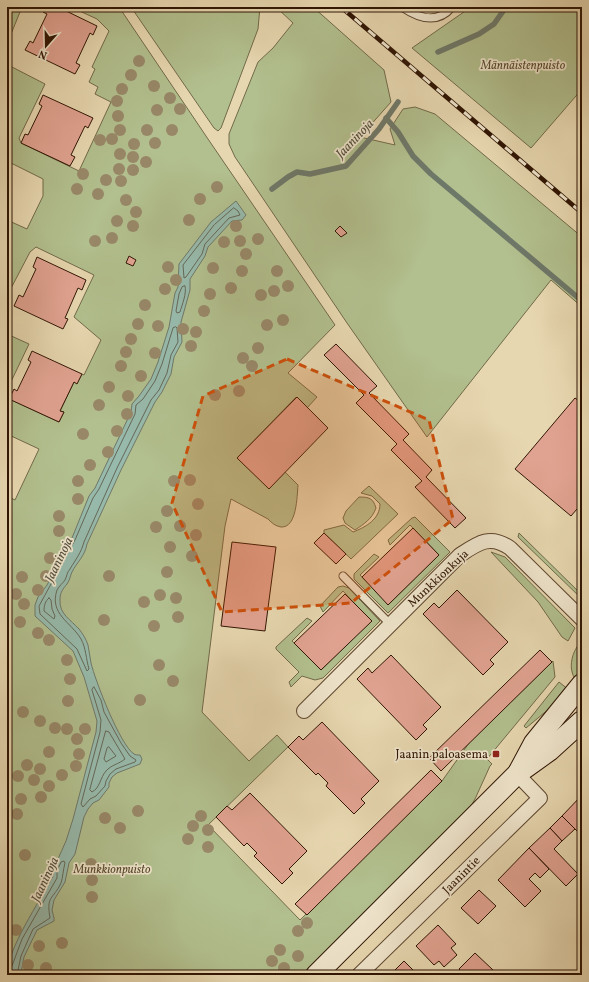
<svg xmlns="http://www.w3.org/2000/svg" width="589" height="982" font-family="Vollkorn,serif">
	<rect width="100%" height="100%" fill="#e7d7b0"/>
	<filter id="stains"><feTurbulence type="fractalNoise" baseFrequency=".005" numOctaves="4"/><feColorMatrix values="0 0 0 0 .2 0 0 0 0 .09 0 0 0 0 .02 0 0 0 .5 -.17"/></filter>
	<radialGradient id="worn" r=".72"><stop offset=".6" stop-color="#630" stop-opacity="0"/><stop offset="1" stop-color="#630" stop-opacity=".3"/></radialGradient>
	<!-- green -->
	<g fill="#b2bf8e" stroke="#716a49">
		<path d="M7 7H22L9 39 7 40Z"/>
		<path d="M71 7H119L208 139 335 325 288 373 317 397 307 408 296 397 237 458 269 488 285 472 298 485C297 496 297 528 281 527 275 526 272 523 268 519L231 499 225 526 202 712 249 761 277 735 288 747 208 825 300 920 442 781 469 743 553 661 555 677 487 759 492 764 490 766 475 799 466 815 302 975H7V540L12 529 7 526V496L15 500 39 449 7 434V398L59 422 64 412 60 411 74 382 77 383 82 374 84 375 101 340 74 317 94 275 36 247 30 252 7 296V220L27 229 43 196V179L7 161V67H12L45 84 19 138 21 143 79 171 111 102 95 94 98 87 89 82 95 69 92 67 109 31 97 19Z"/>
		<path d="M131 7H260L258 29 221 128 218 131 214 128Z"/>
		<path d="M276 7H313L384 70 391 102 360 137 395 145 390 129 403 109 415 107 435 114 582 237V307L551 280 427 437 347 323 235 157 229 144V134L258 62 273 48 293 23Z"/>
		<path d="M471 7H582V89L531 148 412 48Z"/>
		<path d="M7 334 29 344 7 390Z"/>
		<path d="M369 486 398 514 351 559 324 533V530L344 525 353 532C366 527 380 519 380 504L372 496 361 493Z"/>
		<path d="M359 497C369 497 373 498 376 508 372 519 364 524 355 530L345 523 343 518 346 511Z"/>
		<path d="M415 517 450 552 388 613 354 579V574L374 554 379 557 360 575 389 604 439 555 410 525 390 545 388 540 412 518Z"/>
		<path d="M519 533 582 595V599L518 537Z"/>
		<path d="M491 552 505 557 575 628 568 641 562 637 538 602Z"/>
		<path d="M343 586 349 588 380 621 323 678 315 680 302 676 291 687 289 682 299 672 276 649V647L307 618 312 621 292 641 321 670 371 621 343 591 323 612 320 606 338 587Z"/>
		<path d="M582 641V674L576 680C567 669 572 650 582 641Z"/>
		<path d="M559 682 569 690 562 698 526 728 524 726Z"/>
	</g>
	<!-- water -->
	<path fill="#97baac" stroke="#6e7869" d="M236 201 246 215 242 220 232 221 208 247 205 256 190 279V290L181 322 182 342 174 357 171 374 162 392 155 402 121 470 87 544C85 556 77 562 72 572 70 576 70 580 67 584 63 589 60 592 60 600 59 614 71 620 79 629 83 634 86 639 88 645 89 651 90 657 91 663 95 680 120 745 134 754 135 755 138 755 140 755L142 759 140 764 117 773 112 777 109 783V787L99 800 93 803 88 809 84 817 75 854 69 863 65 882 54 900 52 910 54 918V921L37 930 24 957 21 973 20 975H7C7 949 40 901 53 876V870L66 841 73 819 96 732 97 721 84 677 73 651 35 616V605L38 597 47 585 72 538 89 496 95 488 131 412 132 404 139 396 151 379 158 362 169 327 175 293 178 287 179 264 211 222Z"/>
	<g fill="none" stroke-linecap="round" stroke-linejoin="round">
		<!-- shore -->
		<g stroke="#646858" stroke-width="1">
			<path d="M234 208 238 211 240 215 229 218 205 244 202 254 186 277 184 278 183 265 214 225Z"/>
			<path d="M185 286C187 293 182 305 180 312L177 313 176 311 179 294 182 287Z"/>
			<path d="M176 327 177 328 178 342 171 355 167 373 159 390 151 400 117 468 84 542C81 553 76 559 70 569 67 572 67 576 65 580 63 583 59 586 57 590 49 614 71 622 81 639 86 648 86 659 89 669L87 671 77 649 40 614 39 606 75 540 93 498 99 489 135 414 136 405 143 399 155 381 162 364 173 328Z"/>
			<path d="M49 598 51 600 52 609 55 616 54 619 44 611C44 606 45 601 49 598Z"/>
			<path d="M94 687 101 700 104 712 121 743 130 756 136 760 135 762 116 769 110 774 106 781 105 786 96 796 90 799 83 807 81 804 100 732 101 720 92 690Z"/>
			<path d="M106 731 109 732 125 759C119 764 111 765 106 771 100 778 100 788 92 792L90 790Z"/>
			<path d="M109 747 116 756 106 762 104 759 107 748Z"/>
			<path d="M7 968H10L12 966 22 939 57 878V871L61 862 64 861 65 863C63 870 63 877 61 883 53 900 46 895 50 918L33 929 21 956 17 975"/>
		</g>
		<!-- stream -->
		<g stroke="#6e7869" stroke-width="5.5">
			<path d="M438 52 479 34 494 24 506 7"/>
			<path d="M386 118 398 132 413 156 431 174 582 301"/>
			<path d="M272 189 288 177 297 172 310 174 346 166 379 129 398 102"/>
		</g>
	</g>
	<!-- building -->
	<g fill="#e1a391" stroke="#301504">
		<path d="M46 7H58L97 26 93 35 90 33 76 63 80 65 75 74 25 50 30 41 33 43 47 14 43 12Z"/>
		<path d="M43 95 93 118 88 128 85 126 71 155 75 157 70 166 21 143 25 134 28 135 42 106 39 104Z"/>
		<path d="M340 226 347 233 341 237 335 231Z"/>
		<path d="M129 256 136 260 133 266 126 263Z"/>
		<path d="M37 257 86 280 82 290 78 288 65 318 68 319 63 329 14 306 19 295 23 297 36 269 33 267Z"/>
		<path d="M336 344 377 386 369 393 409 434 403 440 432 470 426 477 466 518 455 528 415 487 422 481 391 450 397 444 356 403 364 395 324 355Z"/>
		<path d="M32 351 82 374 77 384 74 382 60 411 64 412 59 422 9 399 14 389 17 391 31 362 28 360Z"/>
		<path d="M297 397 328 428 269 489 237 458Z"/>
		<path d="M575 398 582 403V513L577 509 571 516 515 469Z"/>
		<path d="M413 528 439 555 388 605 362 577Z"/>
		<path d="M324 533 346 554 336 564 314 543Z"/>
		<path d="M232 542 276 547 265 631 221 626Z"/>
		<path d="M457 590 508 642 490 660 494 664 483 675 423 614 434 603 439 608Z"/>
		<path d="M345 594 372 621 321 670 294 643Z"/>
		<path d="M540 650 552 662 441 771 429 758Z"/>
		<path d="M391 655 441 707 423 725 427 729 416 740 357 679 368 668 372 673Z"/>
		<path d="M322 722 379 781 361 799 365 803 354 814 326 786 328 783 318 773 316 775 288 747 299 736 303 740Z"/>
		<path d="M431 770 442 781 307 915 295 904Z"/>
		<path d="M250 793 307 851 289 869 293 873 282 884 254 856 257 853 247 843 244 846 216 817 227 806 232 810Z"/>
		<path d="M582 795V836L562 816Z"/>
		<path d="M562 816 575 829 562 841 550 828Z"/>
		<path d="M550 828 562 841 554 849 578 874 566 886 529 848Z"/>
		<path d="M529 848 549 869 540 878 535 873 529 879 541 891 525 907 498 880Z"/>
		<path d="M479 890 496 906 478 924 461 908Z"/>
		<path d="M438 925 456 944 451 948 457 955 444 967 439 961 434 965 416 946Z"/>
		<path d="M475 953 493 970 488 975H465L459 969Z"/>
		<path d="M404 961 418 975H390Z"/>
	</g>
	<g fill="none" stroke-linecap="round" stroke-linejoin="round">
		<defs>
			<g id="lane">
				<path d="M402 7C418 18 437 25 452 7"/>
				<path d="M343 576 390 624"/>
			</g>
			<g id="street">
				<path d="M304 711 460 555C478 543 490 534 510 548L582 619"/>
				<path d="M359 975 540 798 517 774"/>
			</g>
			<g id="secondary">
				<path d="M519 771 534 743 582 684"/>
				<path d="M316 975 517 774 549 751 582 721"/>
			</g>
		</defs>
		<!-- lane casing -->
		<use href="#lane" stroke="#5e462f" stroke-width="9"/>
		<!-- street casing -->
		<use href="#street" stroke="#5e462f" stroke-width="16"/>
		<!-- secondary casing -->
		<use href="#secondary" stroke="#301504" stroke-width="22"/>
		<!-- lane -->
		<use href="#lane" stroke="#efe5cc" stroke-width="7"/>
		<!-- street -->
		<use href="#street" stroke="#efe5cc" stroke-width="14"/>
		<!-- secondary -->
		<use href="#secondary" stroke="#efe5cc" stroke-width="20"/>
		<defs>
			<path id="rail" d="M341 7 582 213"/>
		</defs>
		<!-- rail casing -->
		<use href="#rail" stroke="#301504" stroke-width="4.5"/>
		<!-- rail -->
		<use href="#rail" stroke="#efe5cc" stroke-width="3" stroke-dasharray="9" stroke-linecap="butt"/>
	</g>
	<!-- trees -->
	<g fill="#988868">
		<circle cx="139" cy="61" r="6"/>
		<circle cx="131" cy="75" r="6"/>
		<circle cx="154" cy="86" r="6"/>
		<circle cx="122" cy="89" r="6"/>
		<circle cx="170" cy="98" r="6"/>
		<circle cx="117" cy="101" r="6"/>
		<circle cx="180" cy="109" r="6"/>
		<circle cx="157" cy="110" r="6"/>
		<circle cx="118" cy="116" r="6"/>
		<circle cx="120" cy="130" r="6"/>
		<circle cx="147" cy="130" r="6"/>
		<circle cx="172" cy="130" r="6"/>
		<circle cx="112" cy="139" r="6"/>
		<circle cx="100" cy="140" r="6"/>
		<circle cx="155" cy="143" r="6"/>
		<circle cx="134" cy="144" r="6"/>
		<circle cx="120" cy="154" r="6"/>
		<circle cx="133" cy="157" r="6"/>
		<circle cx="146" cy="162" r="6"/>
		<circle cx="119" cy="169" r="6"/>
		<circle cx="133" cy="170" r="6"/>
		<circle cx="83" cy="174" r="6"/>
		<circle cx="106" cy="180" r="6"/>
		<circle cx="121" cy="181" r="6"/>
		<circle cx="217" cy="187" r="6"/>
		<circle cx="77" cy="189" r="6"/>
		<circle cx="98" cy="194" r="6"/>
		<circle cx="200" cy="199" r="6"/>
		<circle cx="126" cy="200" r="6"/>
		<circle cx="136" cy="212" r="6"/>
		<circle cx="189" cy="220" r="6"/>
		<circle cx="117" cy="221" r="6"/>
		<circle cx="133" cy="226" r="6"/>
		<circle cx="236" cy="226" r="6"/>
		<circle cx="112" cy="238" r="6"/>
		<circle cx="258" cy="239" r="6"/>
		<circle cx="95" cy="241" r="6"/>
		<circle cx="240" cy="241" r="6"/>
		<circle cx="224" cy="242" r="6"/>
		<circle cx="246" cy="254" r="6"/>
		<circle cx="168" cy="267" r="6"/>
		<circle cx="213" cy="268" r="6"/>
		<circle cx="242" cy="271" r="6"/>
		<circle cx="277" cy="271" r="6"/>
		<circle cx="176" cy="280" r="6"/>
		<circle cx="288" cy="286" r="6"/>
		<circle cx="231" cy="288" r="6"/>
		<circle cx="165" cy="289" r="6"/>
		<circle cx="274" cy="291" r="6"/>
		<circle cx="210" cy="294" r="6"/>
		<circle cx="261" cy="295" r="6"/>
		<circle cx="145" cy="305" r="6"/>
		<circle cx="204" cy="311" r="6"/>
		<circle cx="283" cy="320" r="6"/>
		<circle cx="138" cy="324" r="6"/>
		<circle cx="267" cy="325" r="6"/>
		<circle cx="158" cy="326" r="6"/>
		<circle cx="183" cy="329" r="6"/>
		<circle cx="196" cy="332" r="6"/>
		<circle cx="131" cy="339" r="6"/>
		<circle cx="191" cy="346" r="6"/>
		<circle cx="258" cy="348" r="6"/>
		<circle cx="126" cy="352" r="6"/>
		<circle cx="155" cy="353" r="6"/>
		<circle cx="243" cy="358" r="6"/>
		<circle cx="121" cy="366" r="6"/>
		<circle cx="252" cy="366" r="6"/>
		<circle cx="141" cy="376" r="6"/>
		<circle cx="109" cy="387" r="6"/>
		<circle cx="239" cy="391" r="6"/>
		<circle cx="215" cy="395" r="6"/>
		<circle cx="128" cy="396" r="6"/>
		<circle cx="99" cy="405" r="6"/>
		<circle cx="127" cy="414" r="6"/>
		<circle cx="117" cy="431" r="6"/>
		<circle cx="83" cy="434" r="6"/>
		<circle cx="108" cy="452" r="6"/>
		<circle cx="90" cy="465" r="6"/>
		<circle cx="190" cy="480" r="6"/>
		<circle cx="78" cy="481" r="6"/>
		<circle cx="174" cy="481" r="6"/>
		<circle cx="78" cy="499" r="6"/>
		<circle cx="198" cy="504" r="6"/>
		<circle cx="167" cy="511" r="6"/>
		<circle cx="59" cy="516" r="6"/>
		<circle cx="180" cy="526" r="6"/>
		<circle cx="156" cy="527" r="6"/>
		<circle cx="59" cy="531" r="6"/>
		<circle cx="196" cy="535" r="6"/>
		<circle cx="170" cy="547" r="6"/>
		<circle cx="192" cy="556" r="6"/>
		<circle cx="50" cy="558" r="6"/>
		<circle cx="167" cy="572" r="6"/>
		<circle cx="46" cy="576" r="6"/>
		<circle cx="109" cy="576" r="6"/>
		<circle cx="22" cy="577" r="6"/>
		<circle cx="38" cy="590" r="6"/>
		<circle cx="16" cy="594" r="6"/>
		<circle cx="160" cy="595" r="6"/>
		<circle cx="176" cy="598" r="6"/>
		<circle cx="144" cy="602" r="6"/>
		<circle cx="24" cy="604" r="6"/>
		<circle cx="178" cy="617" r="6"/>
		<circle cx="104" cy="620" r="6"/>
		<circle cx="20" cy="622" r="6"/>
		<circle cx="154" cy="626" r="6"/>
		<circle cx="38" cy="633" r="6"/>
		<circle cx="49" cy="640" r="6"/>
		<circle cx="67" cy="660" r="6"/>
		<circle cx="159" cy="665" r="6"/>
		<circle cx="70" cy="679" r="6"/>
		<circle cx="173" cy="681" r="6"/>
		<circle cx="140" cy="700" r="6"/>
		<circle cx="68" cy="701" r="6"/>
		<circle cx="23" cy="712" r="6"/>
		<circle cx="40" cy="721" r="6"/>
		<circle cx="55" cy="728" r="6"/>
		<circle cx="67" cy="729" r="6"/>
		<circle cx="85" cy="729" r="6"/>
		<circle cx="77" cy="739" r="6"/>
		<circle cx="49" cy="752" r="6"/>
		<circle cx="79" cy="754" r="6"/>
		<circle cx="27" cy="765" r="6"/>
		<circle cx="76" cy="766" r="6"/>
		<circle cx="40" cy="769" r="6"/>
		<circle cx="62" cy="775" r="6"/>
		<circle cx="18" cy="776" r="6"/>
		<circle cx="34" cy="780" r="6"/>
		<circle cx="49" cy="786" r="6"/>
		<circle cx="41" cy="797" r="6"/>
		<circle cx="21" cy="799" r="6"/>
		<circle cx="138" cy="811" r="6"/>
		<circle cx="17" cy="814" r="6"/>
		<circle cx="201" cy="816" r="6"/>
		<circle cx="105" cy="818" r="6"/>
		<circle cx="193" cy="826" r="6"/>
		<circle cx="120" cy="828" r="6"/>
		<circle cx="208" cy="830" r="6"/>
		<circle cx="188" cy="839" r="6"/>
		<circle cx="208" cy="847" r="6"/>
		<circle cx="25" cy="855" r="6"/>
		<circle cx="91" cy="864" r="6"/>
		<circle cx="92" cy="880" r="6"/>
		<circle cx="92" cy="897" r="6"/>
		<circle cx="307" cy="923" r="6"/>
		<circle cx="16" cy="930" r="6"/>
		<circle cx="298" cy="931" r="6"/>
		<circle cx="62" cy="943" r="6"/>
		<circle cx="39" cy="946" r="6"/>
		<circle cx="280" cy="950" r="6"/>
		<circle cx="298" cy="956" r="6"/>
		<circle cx="272" cy="961" r="6"/>
		<circle cx="28" cy="965" r="6"/>
		<circle cx="46" cy="968" r="6"/>
		<circle cx="284" cy="968" r="6"/>
	</g>
	<!-- marked area -->
	<path fill="#cc4f0b" fill-opacity="0.2" stroke="#cc4f0b" stroke-width="3" stroke-dasharray="8 5" stroke-linejoin="round" d="M287 359 429 420 453 519 351 603 222 612 172 503 203 396Z"/>
	<!-- markers -->
	<rect fill="#8f2418" stroke="#efe5cc" stroke-width="1.5" x="492" y="750" width="8" height="8" rx="2"/>
	<g text-anchor="middle" stroke-width="3.5" stroke-linejoin="round" paint-order="stroke">
		<!-- park labels -->
		<g font-size="12" font-style="italic" fill="#57482d" stroke="#efe5cc">
			<text x="523" y="69">Männäistenpuisto</text>
			<text x="112" y="873">Munkkionpuisto</text>
		</g>
		<!-- street labels -->
		<g font-size="12" fill="#301504" stroke="#efe5cc">
			<text transform="translate(438 578) rotate(-43)" y="4">Munkkionkuja</text>
			<text transform="translate(461 875) rotate(-45)" y="4">Jaanintie</text>
		</g>
		<!-- poi labels -->
		<g font-size="12" fill="#301504" stroke="#efe5cc" text-anchor="end">
			<text x="488" y="758">Jaanin paloasema</text>
		</g>
		<!-- water labels -->
		<g font-size="13" font-style="italic" fill="#544f3f" stroke="#efe5cc">
			<text transform="translate(354 138) rotate(-46)" y="5">Jaaninoja</text>
			<text transform="translate(58 559) rotate(-64)" y="5">Jaaninoja</text>
			<text transform="translate(44 879) rotate(-65)" y="5">Jaaninoja</text>
		</g>
	</g>
	<!-- margin -->
	<rect width="589" height="982" fill="none" stroke="#e7d7b0" stroke-width="24"/>
	<rect x="8" y="8" width="573" height="966" fill="none" stroke="#301504" stroke-width="2"/>
	<rect x="12" y="12" width="565" height="958" fill="none" stroke="#301504"/>
	<!-- north arrow -->
	<g transform="translate(46 46) rotate(200)" stroke="#efe5cc" stroke-width="3" paint-order="stroke">
	<path d="M0-3L7 15L0 10L-7 15Z" fill="#301504"/>
	<text y="-6" font-size="11" font-weight="bold" text-anchor="middle" fill="#301504">N</text>
	</g>
	<rect width="100%" height="100%" filter="url(#stains)"/>
	<rect width="100%" height="100%" fill="url(#worn)"/>
</svg>
